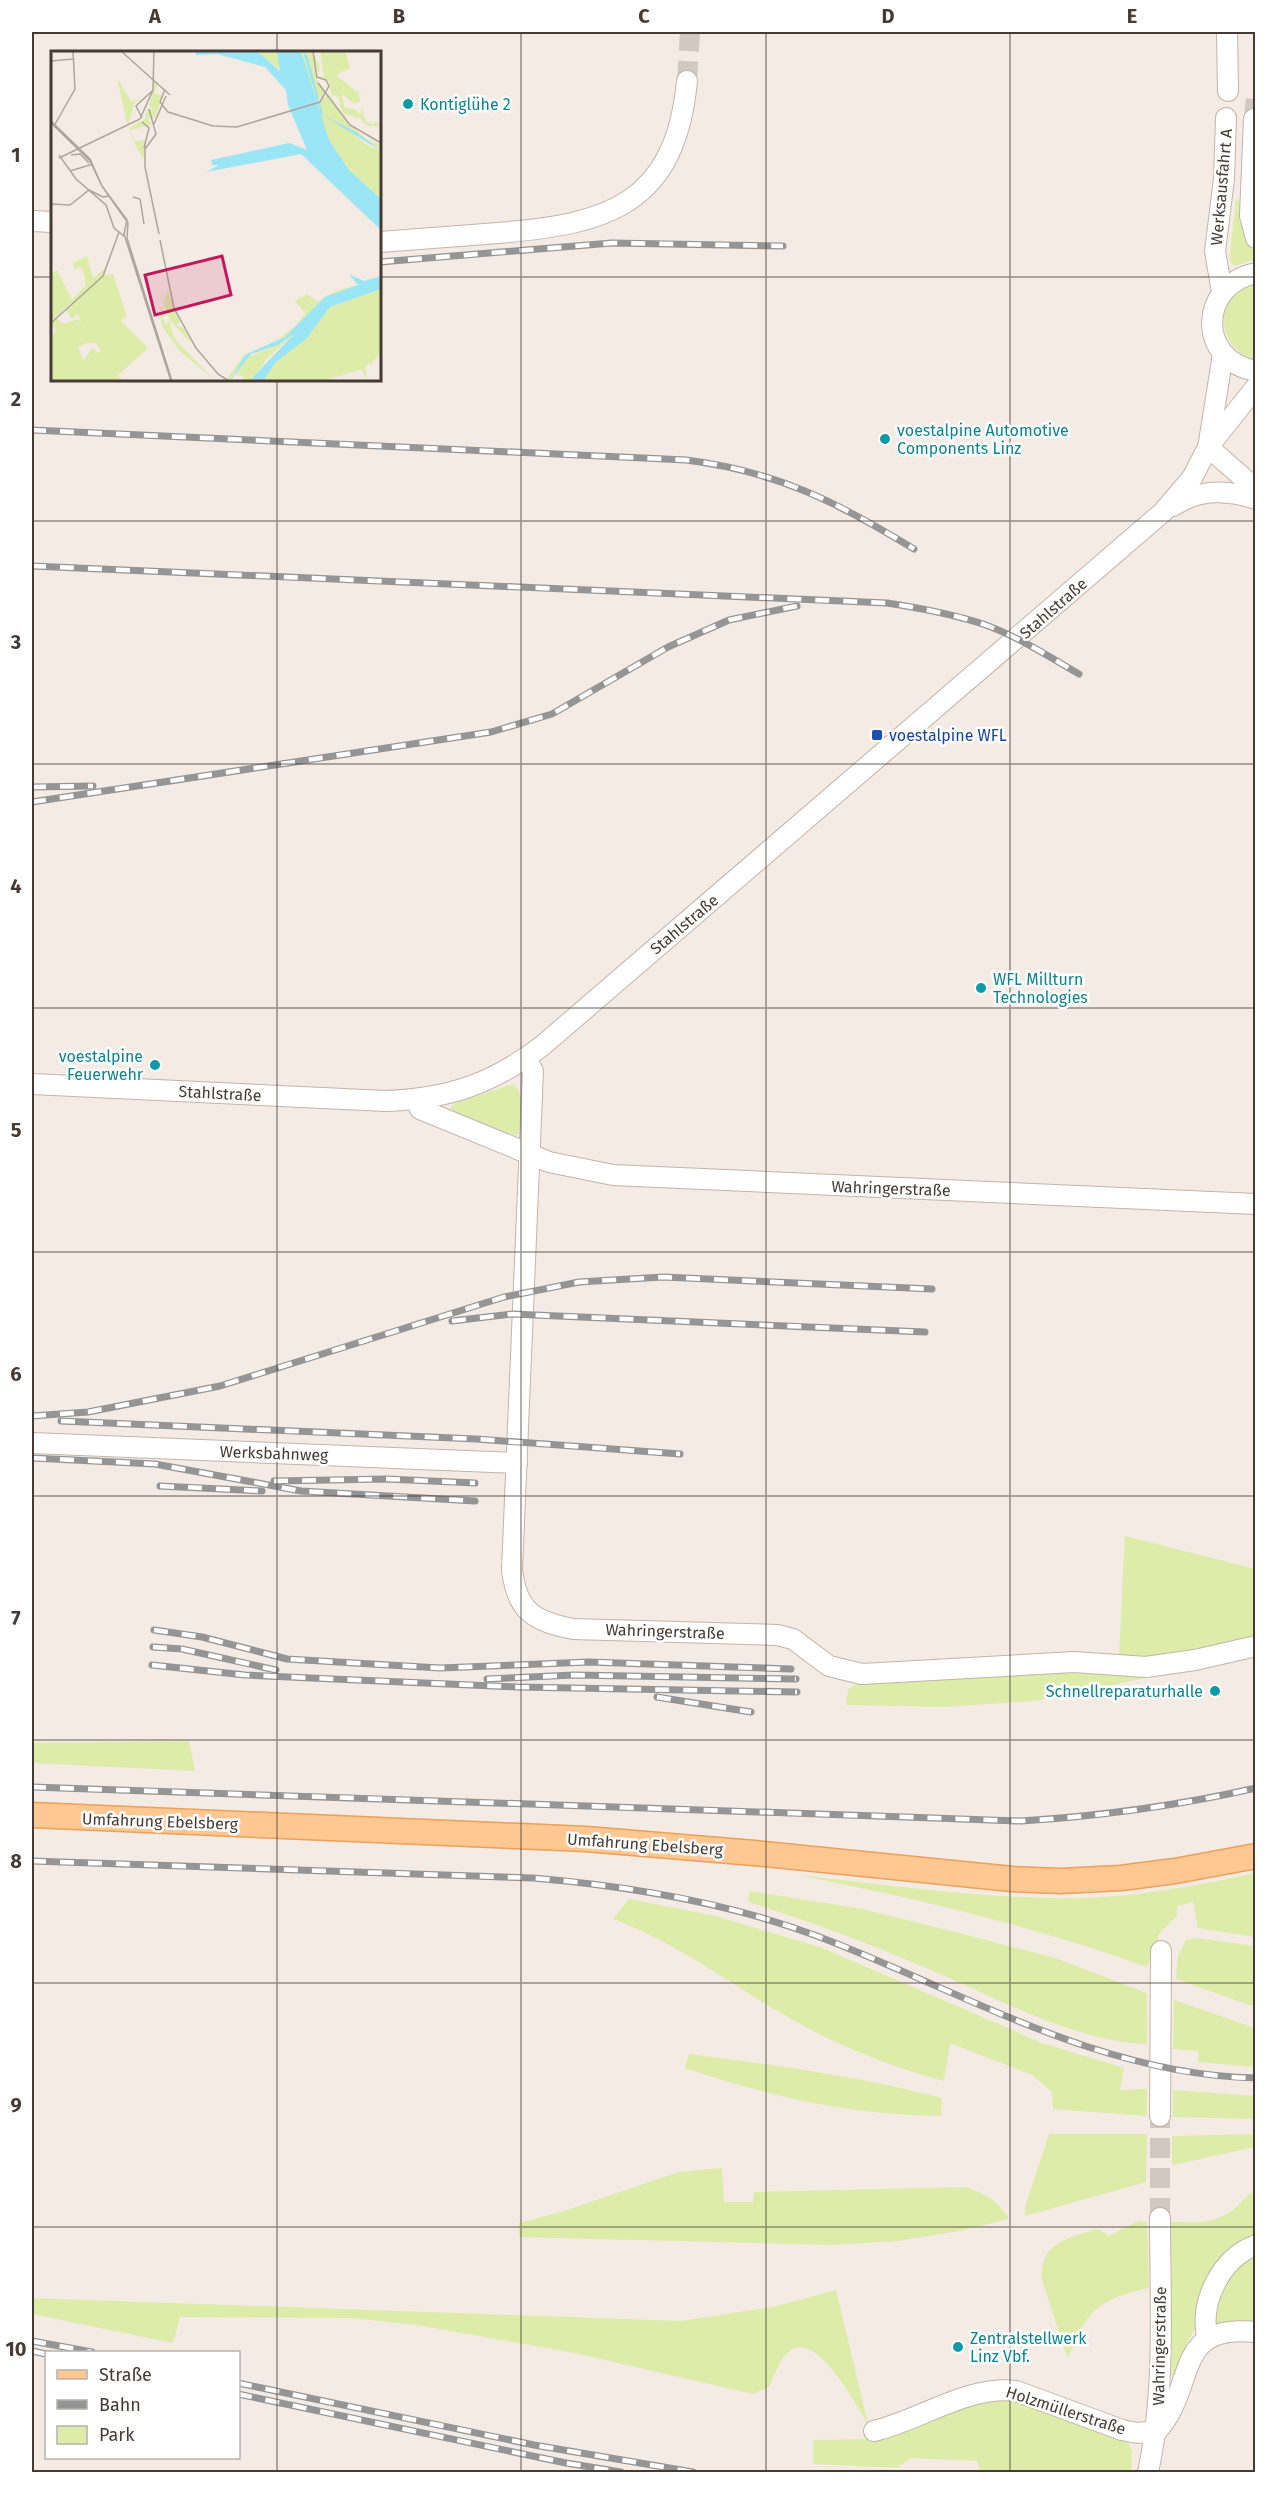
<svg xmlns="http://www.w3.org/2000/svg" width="1287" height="2504" font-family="'Fira Sans',sans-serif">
	<rect width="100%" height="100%" fill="#f4ebe4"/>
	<!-- green -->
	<g fill="#ddeca9">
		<path d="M1236 200 1241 201 1255 259 1235 266 1229 261Z"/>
		<path d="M1255 285 1256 360H1255C1215 348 1212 295 1255 285Z"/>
		<path d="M513 1084C525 1093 523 1123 517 1136L454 1112 451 1108 453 1104Z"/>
		<path d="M1125 1536 1255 1569V1636L1237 1643 1164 1659 1119 1656Z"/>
		<path d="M1023 1672 1161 1675 1034 1701 945 1707 846 1705 848 1690 860 1681Z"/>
		<path d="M189 1741 195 1771 32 1763V1743Z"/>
		<path d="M1255 1873V1937L1198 1928 1193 1902 1177 1906V1916L1160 1933 1147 1967C1033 1926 916 1898 797 1875 892 1885 988 1900 1084 1898 1142 1896 1199 1885 1255 1873Z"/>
		<path d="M750 1891 862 1909 955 1932 1055 1958 1147 1993V2044C1075 2041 1005 2002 940 1974 877 1947 814 1922 748 1902Z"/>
		<path d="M629 1899 715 1916 820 1947 1042 2043 1124 2068 1120 2090 1147 2089V2116L1053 2109 1052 2092 1032 2075 950 2043 944 2081C885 2065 828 2042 776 2010 721 1977 674 1942 613 1919Z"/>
		<path d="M1196 1938 1255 1946V2007L1176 1979 1178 1956 1186 1940Z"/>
		<path d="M1174 2000 1255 2028V2067L1198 2062 1199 2051 1173 2049Z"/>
		<path d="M689 2054C774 2065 858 2076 942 2098L941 2116C849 2115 771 2097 685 2068Z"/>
		<path d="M1173 2090 1255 2096V2119L1173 2117Z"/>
		<path d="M1049 2134H1147L1146 2182 1025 2216V2207Z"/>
		<path d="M1255 2134V2147L1172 2165V2136Z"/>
		<path d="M722 2168 724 2202H753L754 2192 965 2187C984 2193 999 2201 1009 2219L959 2231 898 2241 829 2245 519 2237V2223L561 2212 679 2172Z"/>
		<path d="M1255 2192V2239L1199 2322 1187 2343 1176 2378 1172 2380 1171 2222C1195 2222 1214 2225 1234 2209 1243 2203 1244 2195 1255 2192Z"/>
		<path d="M1138 2221 1147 2222 1149 2288C1125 2293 1097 2301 1084 2324 1077 2335 1075 2347 1067 2357L1041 2277C1043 2240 1069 2238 1098 2229L1109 2236Z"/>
		<path d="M1255 2251V2323L1228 2321 1216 2324 1211 2321 1227 2272Z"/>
		<path d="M836 2290 868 2424C856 2405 817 2330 790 2351 779 2359 775 2375 769 2387L753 2394 575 2353 417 2325 351 2318 180 2317 173 2343 32 2314V2298L681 2321 773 2307Z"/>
		<path d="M1010 2397 1128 2443 1132 2451 1131 2472H980L977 2461 911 2458 897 2468 813 2464V2440L869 2439 978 2399Z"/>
	</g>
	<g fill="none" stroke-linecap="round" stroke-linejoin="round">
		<!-- minor-tunnel -->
		<g stroke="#d1c8c1" stroke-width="20" stroke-dasharray="20 10" stroke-linecap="butt">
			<path d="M687 81 690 32"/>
			<path d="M1254 119 1256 96"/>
			<path d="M1160 2218V2116"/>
		</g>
		<defs>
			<g id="minor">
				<path d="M1227 32 1228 91"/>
				<path d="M1254 119 1250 216 1256 238"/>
				<path d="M32 221 52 222"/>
				<path d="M380 242C419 239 459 236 498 233 608 224 675 205 687 81"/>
				<path d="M1256 273C1198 285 1197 361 1256 371"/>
				<path d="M1222 292 1215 251 1224 179 1226 118"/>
				<path d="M1209 442 1223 354"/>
				<path d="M1208 447 1256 489"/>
				<path d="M1173 506C1199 489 1226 489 1256 499"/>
				<path d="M526 1059 533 1071 512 1570C517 1611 533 1621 573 1629L777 1635 793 1639 829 1666 862 1674 1074 1662 1146 1667 1195 1660 1256 1646"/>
				<path d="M32 1084 386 1101C448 1099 492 1084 542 1046L1163 512 1192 478 1208 447 1256 387"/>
				<path d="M416 1100 420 1109 549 1162 613 1175 1256 1204"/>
				<path d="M32 1443 517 1463"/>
				<path d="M1160 2116 1161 1951"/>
				<path d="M1207 2336C1200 2301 1221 2258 1256 2245"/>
				<path d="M874 2431C921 2420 967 2385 1016 2391L1122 2430 1137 2433 1157 2431C1198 2385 1172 2323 1256 2332"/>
				<path d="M1148 2472C1166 2389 1160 2303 1160 2218"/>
			</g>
			<path id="major" d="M32 1815 586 1839 754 1853 1012 1879 1060 1881 1121 1878 1175 1871 1256 1856"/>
		</defs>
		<!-- minor casing -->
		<use href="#minor" stroke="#c3b4a9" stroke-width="22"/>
		<!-- major casing -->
		<use href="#major" stroke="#ee9f58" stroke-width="27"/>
		<!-- minor -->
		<use href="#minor" stroke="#fff" stroke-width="20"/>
		<!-- major -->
		<use href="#major" stroke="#ffc792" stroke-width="24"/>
		<defs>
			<g id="rail">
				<path d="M380 262 612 243 783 246"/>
				<path d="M32 430 686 460C776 471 837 502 914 549"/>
				<path d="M32 566 887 603C920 608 952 614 983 624 1017 636 1048 656 1079 674"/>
				<path d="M32 787 93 786"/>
				<path d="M32 802 491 732 552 714 668 647 729 620 797 606"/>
				<path d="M452 1321 512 1314 925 1332"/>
				<path d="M32 1416 88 1412 220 1386 504 1297 579 1282 663 1277 932 1289"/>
				<path d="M61 1421 476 1439 680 1454"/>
				<path d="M32 1458 155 1464 301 1491 475 1501"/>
				<path d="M274 1481 387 1479 475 1483"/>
				<path d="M160 1486 262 1491"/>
				<path d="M154 1630 202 1637 287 1659 440 1668 589 1662 791 1669"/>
				<path d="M153 1647 182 1649 276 1670"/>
				<path d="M152 1665 245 1675 517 1687 797 1692"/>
				<path d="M487 1679 574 1675 796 1679"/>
				<path d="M657 1697 751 1712"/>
				<path d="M32 1787 1021 1821C1102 1816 1176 1806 1256 1788"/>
				<path d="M32 1861 533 1878C629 1886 726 1902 817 1936 960 1990 1098 2075 1256 2078"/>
				<path d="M32 2341 92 2352"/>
				<path d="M32 2351 46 2354"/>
				<path d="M238 2383 534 2445 693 2472"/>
				<path d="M238 2394 566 2463 621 2472"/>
			</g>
		</defs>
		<!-- rail casing -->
		<use href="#rail" stroke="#959595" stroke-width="7"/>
		<!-- rail -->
		<use href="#rail" stroke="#fff" stroke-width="4.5" stroke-dasharray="14" stroke-linecap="butt"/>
	</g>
	<!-- grid -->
	<path fill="none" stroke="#463b33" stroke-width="1.5" stroke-opacity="0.55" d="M277 32V52M521 32V2472M766 32V2472M1010 32V2472M32 277H52M380 277H1256M277 380V2472M32 521H1256M32 764H1256M32 1008H1256M32 1252H1256M32 1496H1256M32 1740H1256M32 1983H1256M32 2227H1256"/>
	<!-- markers -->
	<g fill="#0f9aa8" stroke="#fff" stroke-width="2">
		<circle cx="408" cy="104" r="6"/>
		<circle cx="885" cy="439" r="6"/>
		<circle cx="981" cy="988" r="6"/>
		<circle cx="155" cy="1065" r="6"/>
		<circle cx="1215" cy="1691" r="6"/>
		<circle cx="958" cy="2347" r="6"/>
	</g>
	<rect fill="#1a4fb4" stroke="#fff" stroke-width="2" x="871" y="729" width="12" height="12" rx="3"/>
	<g text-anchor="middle" stroke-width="5" stroke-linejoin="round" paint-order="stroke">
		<!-- culture labels -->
		<g font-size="16" fill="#0d838f" stroke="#fff" text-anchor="start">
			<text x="420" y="110">Kontiglühe 2</text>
			<text x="897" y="436">voestalpine Automotive<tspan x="897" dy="18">Components Linz</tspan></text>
			<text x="993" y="985">WFL Millturn<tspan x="993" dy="18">Technologies</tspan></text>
			<text x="143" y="1062" text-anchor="end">voestalpine<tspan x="143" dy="18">Feuerwehr</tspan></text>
			<text x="1203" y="1697" text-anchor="end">Schnellreparaturhalle</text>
			<text x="970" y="2344">Zentralstellwerk<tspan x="970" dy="18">Linz Vbf.</tspan></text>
		</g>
		<!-- street labels -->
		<g font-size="16" fill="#463b33" stroke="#fff">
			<text transform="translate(1221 187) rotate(-85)" y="6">Werksausfahrt A</text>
			<text transform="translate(1053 608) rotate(-41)" y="6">Stahlstraße</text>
			<text transform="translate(684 924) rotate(-40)" y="6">Stahlstraße</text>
			<text transform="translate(220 1093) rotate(3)" y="6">Stahlstraße</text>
			<text transform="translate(891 1188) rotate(2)" y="6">Wahringerstraße</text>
			<text transform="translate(274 1453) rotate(2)" y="6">Werksbahnweg</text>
			<text transform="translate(665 1631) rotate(2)" y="6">Wahringerstraße</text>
			<text transform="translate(160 1821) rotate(2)" y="6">Umfahrung Ebelsberg</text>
			<text transform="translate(645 1844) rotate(4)" y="6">Umfahrung Ebelsberg</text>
			<text transform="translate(1159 2346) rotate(-89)" y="6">Wahringerstraße</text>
			<text transform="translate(1066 2410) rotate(18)" y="6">Holzmüllerstraße</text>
		</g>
		<!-- transit labels -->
		<g font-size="16" fill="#164399" stroke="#fff" text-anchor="start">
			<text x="889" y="741">voestalpine WFL</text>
		</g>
	</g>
	<!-- overview -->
	<g transform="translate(51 51)">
		<rect width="330" height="330" fill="#f4ebe4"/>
		<path d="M210 0H226L231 20 209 3ZM250 0H261L269 16 267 25 273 26 269 0H294L299 17 285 24 306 41 313 38 307 42 309 51 302 52 291 43 293 56 306 59 308 64 311 58 315 71 323 73 325 70 330 76 315 74 306 64 308 68 292 62 298 72 294 66 289 57 288 47 280 43 278 30 268 28 265 10 266 29 276 42 264 51ZM66 27 80 50 93 47 84 50 77 75 74 64 78 55 74 63ZM104 30 107 33 103 42 112 45 104 67 97 68 101 74 79 79 84 90 95 89 92 109 88 98 87 101 78 77 94 68 96 58 103 59 98 54ZM278 43 292 66 315 88 330 94V97L325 96 297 77 314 93 330 100V148L298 119 278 89 264 53 272 64 268 52ZM36 205 42 227 54 217 53 224 62 223 76 265 70 270 97 297 66 325 74 330H0V277L2 283 5 280 0 272 12 262 6 267 12 273 28 268 31 273 27 263 21 268 15 259 22 250 1 270 0 223 6 219 21 249 35 234 32 219 28 216 24 219 22 212ZM36 292H45L50 300 46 302 42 296 32 310 28 297H25ZM303 230 307 233 306 235 274 246 234 286 194 304 179 329 176 327 193 304 228 288 246 273 254 262 244 250 256 243 267 251 275 245 285 240 306 234ZM106 238 114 254 113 242 114 247 117 239 129 271 125 274 133 277 141 293 120 271ZM330 238V303L320 312 321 317 319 312 314 316 316 330 311 318 272 330H212L224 312 255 288 279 256ZM107 256H111L115 265 111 266 115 274 118 269 123 287 164 330 128 299 111 275 109 264 113 262ZM244 282 216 307 201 330H192V325L185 324 181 330 197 306 227 294Z" fill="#ddeca9" fill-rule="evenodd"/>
		<path d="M143 0H206L229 20 226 0H250L278 89 298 119 330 148V179L250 103 155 121 168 114H161L160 109 238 92 256 99 237 54 235 39 214 16 166 3 145 4ZM252 0 256 4 260 17 272 64 305 81 330 100 270 63ZM298 223 313 230 330 225V238L279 256 255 288 224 312 212 330H201L202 326 244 282 227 294 200 303 179 330 194 304 234 286 274 246 307 234Z" fill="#9ae6f7"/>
		<path fill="none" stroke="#9ae6f7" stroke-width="3" d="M237 0 253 54M255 59 276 111 330 160"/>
		<path fill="none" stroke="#aea59d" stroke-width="1.5" d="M70 0 119 44M262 0 266 27M0 10 22 8M267 32 299 74 330 92M114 38 109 51 117 61 162 75 186 76 269 51 278 35 275 29 266 26M0 45V72M91 67 85 55 101 40M0 70 39 108 51 135 76 169 73 183 120 330M91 71 98 77 93 97M0 72 39 110 51 135 77 172 76 187 121 330M103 73 115 45M3 75 24 38 22 0M94 95V116L108 183M94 98 105 83 98 58M8 104 25 128 55 154 63 177 74 186M20 104 29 103 38 112M8 107 89 68 102 39 103 0M19 120 42 113M82 146 89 148 93 173M0 153 19 154 38 139 52 146 58 145M109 189 123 257 145 297 167 323 178 330M0 272 52 225 68 181"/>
		<path fill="#c2185b" fill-opacity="0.15" stroke="#c2185b" stroke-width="3" d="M171 205 180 244 104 264 94 224Z"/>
		<rect width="330" height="330" fill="none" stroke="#463b33" stroke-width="3"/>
	</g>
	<!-- border -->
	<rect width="1287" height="2504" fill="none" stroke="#ffffff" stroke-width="66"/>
	<!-- legend -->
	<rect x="45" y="2351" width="195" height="108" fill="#ffffff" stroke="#b5b1ad" stroke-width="1.5"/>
	<rect x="57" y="2370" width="30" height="9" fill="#ffc792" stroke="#b5b1ad" stroke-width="1.5"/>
	<text x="99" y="2381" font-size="18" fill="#463b33">Straße</text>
	<rect x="57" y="2400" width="30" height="9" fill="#959595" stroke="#b5b1ad" stroke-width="1.5"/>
	<text x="99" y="2411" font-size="18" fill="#463b33">Bahn</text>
	<rect x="57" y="2426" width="30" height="18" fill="#ddeca9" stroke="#b5b1ad" stroke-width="1.5"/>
	<text x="99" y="2441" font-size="18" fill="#463b33">Park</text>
	<rect x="33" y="33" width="1221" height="2438" fill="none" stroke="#463b33" stroke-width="2"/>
	<g font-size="20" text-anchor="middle" font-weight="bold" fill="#463b33">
		<text x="155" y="23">A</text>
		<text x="399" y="23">B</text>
		<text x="644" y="23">C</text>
		<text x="888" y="23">D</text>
		<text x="1132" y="23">E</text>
		<text x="16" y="162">1</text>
		<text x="16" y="406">2</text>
		<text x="16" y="649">3</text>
		<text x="16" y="893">4</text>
		<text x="16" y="1137">5</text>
		<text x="16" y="1381">6</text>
		<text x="16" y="1625">7</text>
		<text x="16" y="1868">8</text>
		<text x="16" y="2112">9</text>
		<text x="16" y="2356">10</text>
	</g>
</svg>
